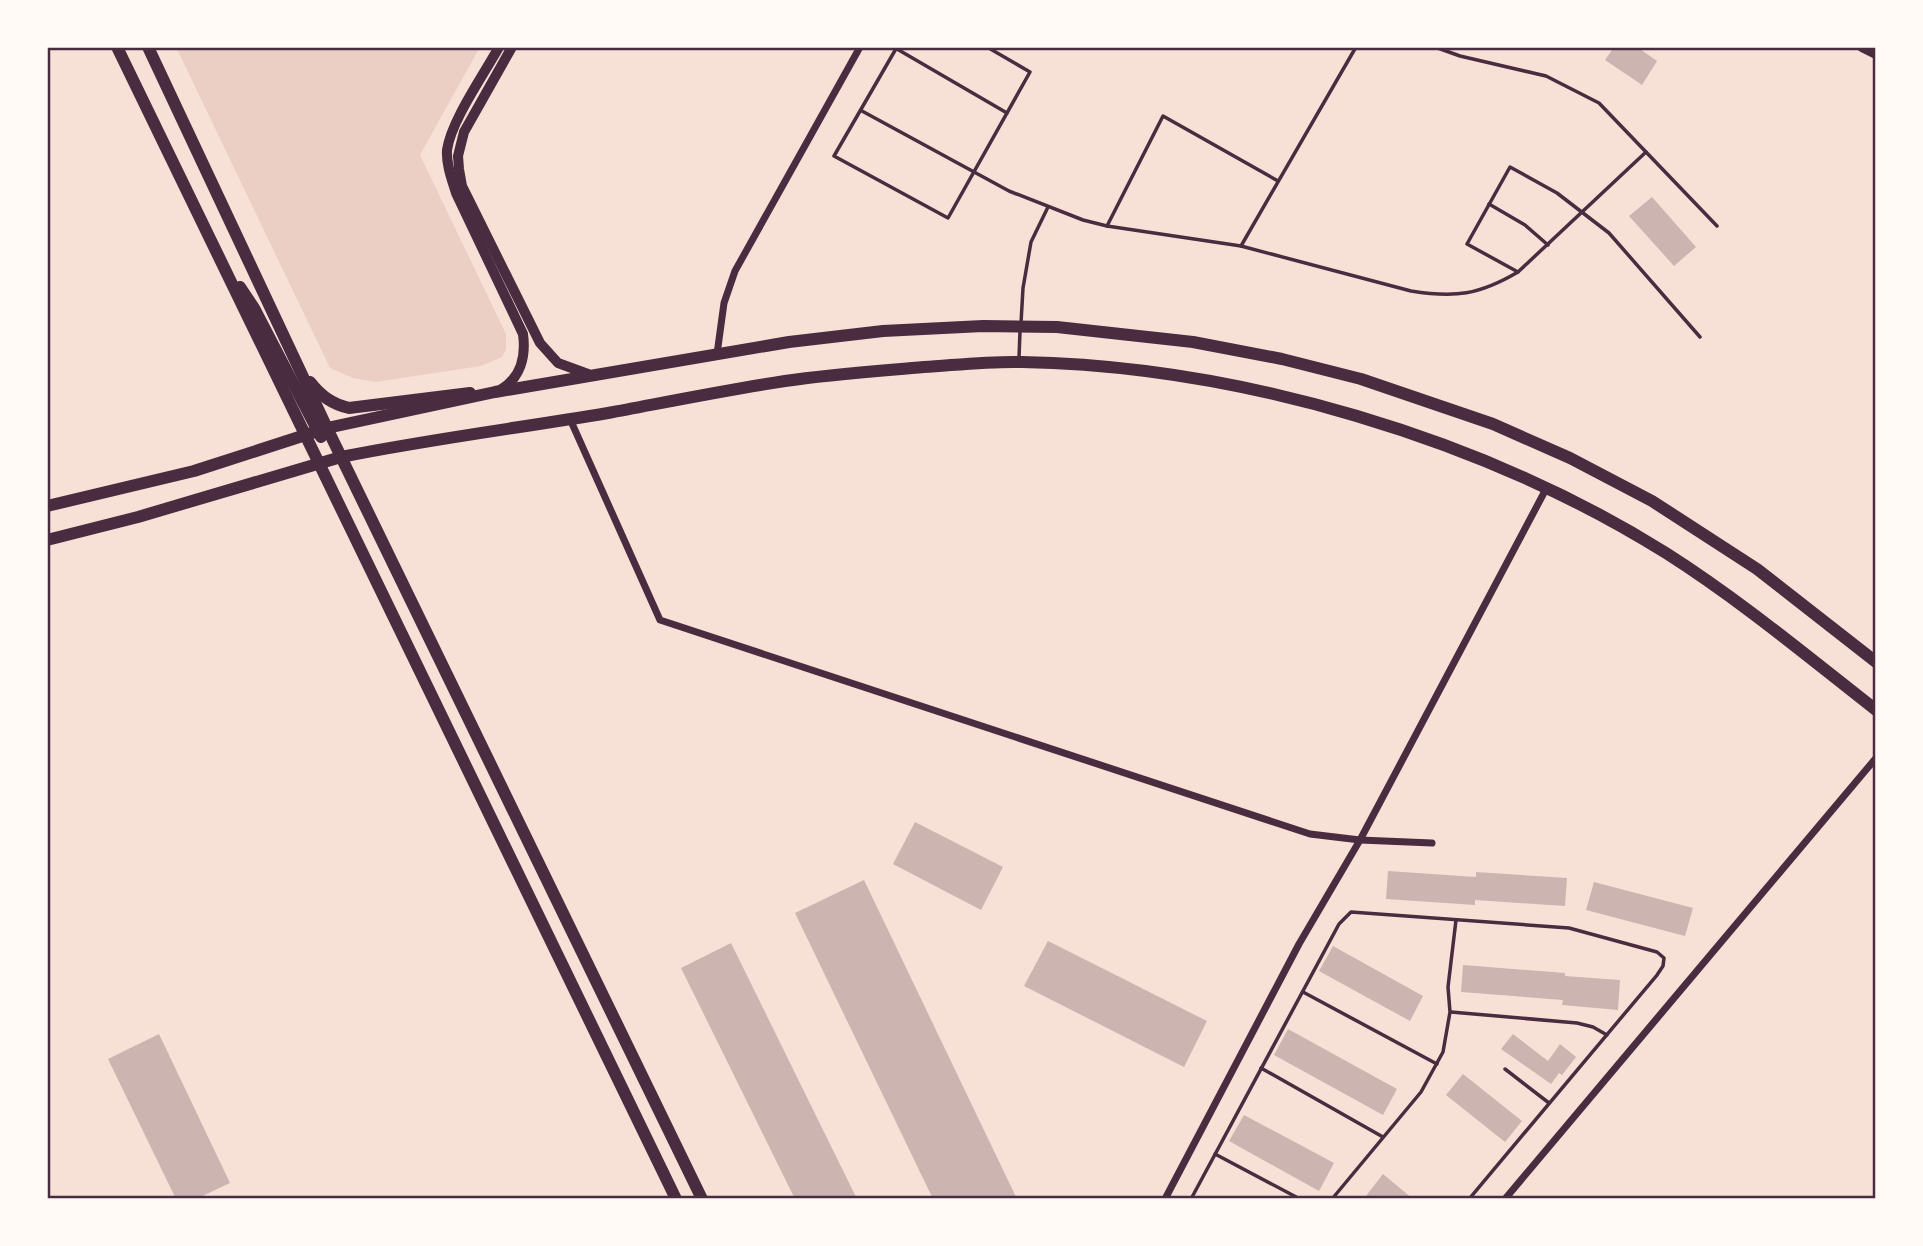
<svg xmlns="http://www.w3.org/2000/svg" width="1923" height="1246" font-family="Quicksand,sans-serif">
	<rect width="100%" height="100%" fill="#f7e1d7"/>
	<!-- green -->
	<path fill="#ebcfc5" d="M176 47H480L420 155 506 334V350L502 357 481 366 376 382 353 378 330 368Z"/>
	<!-- building -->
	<g fill="#ccb4b1">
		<path d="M1614 47H1637L1657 61 1642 85 1605 60Z"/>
		<path d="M1652 197 1696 247 1674 266 1629 216Z"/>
		<path d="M915 822 1003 867 981 910 893 864Z"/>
		<path d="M1388 871 1476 877V872L1567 878 1565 906 1475 900V905L1386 899Z"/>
		<path d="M864 880 1017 1199H933L795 913Z"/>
		<path d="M1594 882 1693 908 1685 936 1586 910Z"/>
		<path d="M1048 941 1207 1021 1184 1067 1024 986Z"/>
		<path d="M731 943 857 1199H795L681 968Z"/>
		<path d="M1333 946 1423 996 1410 1021 1319 971Z"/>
		<path d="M1463 965 1565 973V976L1620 980 1618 1010 1562 1005 1563 1000 1461 992Z"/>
		<path d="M1288 1029 1397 1089 1383 1115 1274 1055Z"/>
		<path d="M159 1034 230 1183 196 1199H176L108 1059Z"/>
		<path d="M1513 1034 1548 1061 1560 1044 1576 1057 1562 1075 1559 1073 1551 1084 1501 1049Z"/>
		<path d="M1463 1074 1522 1121 1505 1142 1446 1095Z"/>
		<path d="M1244 1115 1334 1163 1319 1191 1229 1141Z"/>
		<path d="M1383 1174 1413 1199H1369L1366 1196Z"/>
	</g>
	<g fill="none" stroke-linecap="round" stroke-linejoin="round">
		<!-- service -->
		<g stroke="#4a2c40" stroke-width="3.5">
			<path d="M897 47 834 156 948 218 1030 72 987 47"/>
			<path d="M1435 47 1460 56 1546 76 1599 103 1717 226"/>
			<path d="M897 49 1007 113"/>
			<path d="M862 111 1009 191 1083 220 1107 226 1241 246 1411 291C1455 298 1479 295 1518 272L1646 152"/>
			<path d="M1489 204 1525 225 1548 245"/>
			<path d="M1107 226 1163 116 1278 181"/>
			<path d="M1241 246 1356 47"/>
			<path d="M1518 272 1467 244 1510 167 1557 193 1609 233 1700 337"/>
			<path d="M1021 323 1023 288 1031 242 1048 207"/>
			<path d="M1019 358 1020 331"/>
			<path d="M1303 992 1437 1064"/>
			<path d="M1451 1012 1577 1023 1593 1027 1607 1035"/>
			<path d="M1261 1068 1383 1137"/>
			<path d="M1505 1069 1549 1103"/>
			<path d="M1215 1154 1300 1199"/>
			<path d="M1191 1199 1339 924 1351 912 1569 928 1657 952 1664 958 1663 966 1657 975 1469 1199"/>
			<path d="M1332 1199 1421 1092 1443 1052 1450 1012 1448 987 1456 920"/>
		</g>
		<!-- minor -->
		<g stroke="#4a2c40" stroke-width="7">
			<path d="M717 354 724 303 735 271 860 47"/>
			<path d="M570 419 660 620 1310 834 1360 840 1432 843"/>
			<path d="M1165 1199 1299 944 1360 840 1546 489"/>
			<path d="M1505 1199 1876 758"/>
		</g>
		<!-- tertiary -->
		<g stroke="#4a2c40" stroke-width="10">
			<path d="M499 47C484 74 451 121 447 150 446 165 452 180 456 193L523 334C526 356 521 378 500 390"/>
			<path d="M512 47 464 132 458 156 459 169 462 186 540 343 558 363 588 374"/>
			<path d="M1862 47 1876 54"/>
		</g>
		<!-- primary -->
		<g stroke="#4a2c40" stroke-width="12">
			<path d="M117 47 676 1199"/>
			<path d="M148 47 327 428 702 1199"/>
			<path d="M240 287 254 308 321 437"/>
			<path d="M310 382C321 396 332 404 349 408L470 393"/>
			<path d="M47 506 194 471 327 428 495 392 789 342 883 331 983 326 1057 327 1193 342 1282 359 1361 379 1493 424 1570 458 1652 501 1757 569 1876 662"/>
			<path d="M47 540 138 517 341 457C430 439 519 428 608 413 667 402 726 390 785 381 831 374 878 371 924 367 956 365 989 361 1022 362 1239 366 1482 438 1666 553 1740 600 1807 656 1876 710"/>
		</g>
	</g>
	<!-- border -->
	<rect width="1923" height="1246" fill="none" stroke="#fffaf5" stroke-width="98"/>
	<rect x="49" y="49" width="1825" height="1148" fill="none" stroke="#4a2c40" stroke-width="2.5"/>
</svg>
